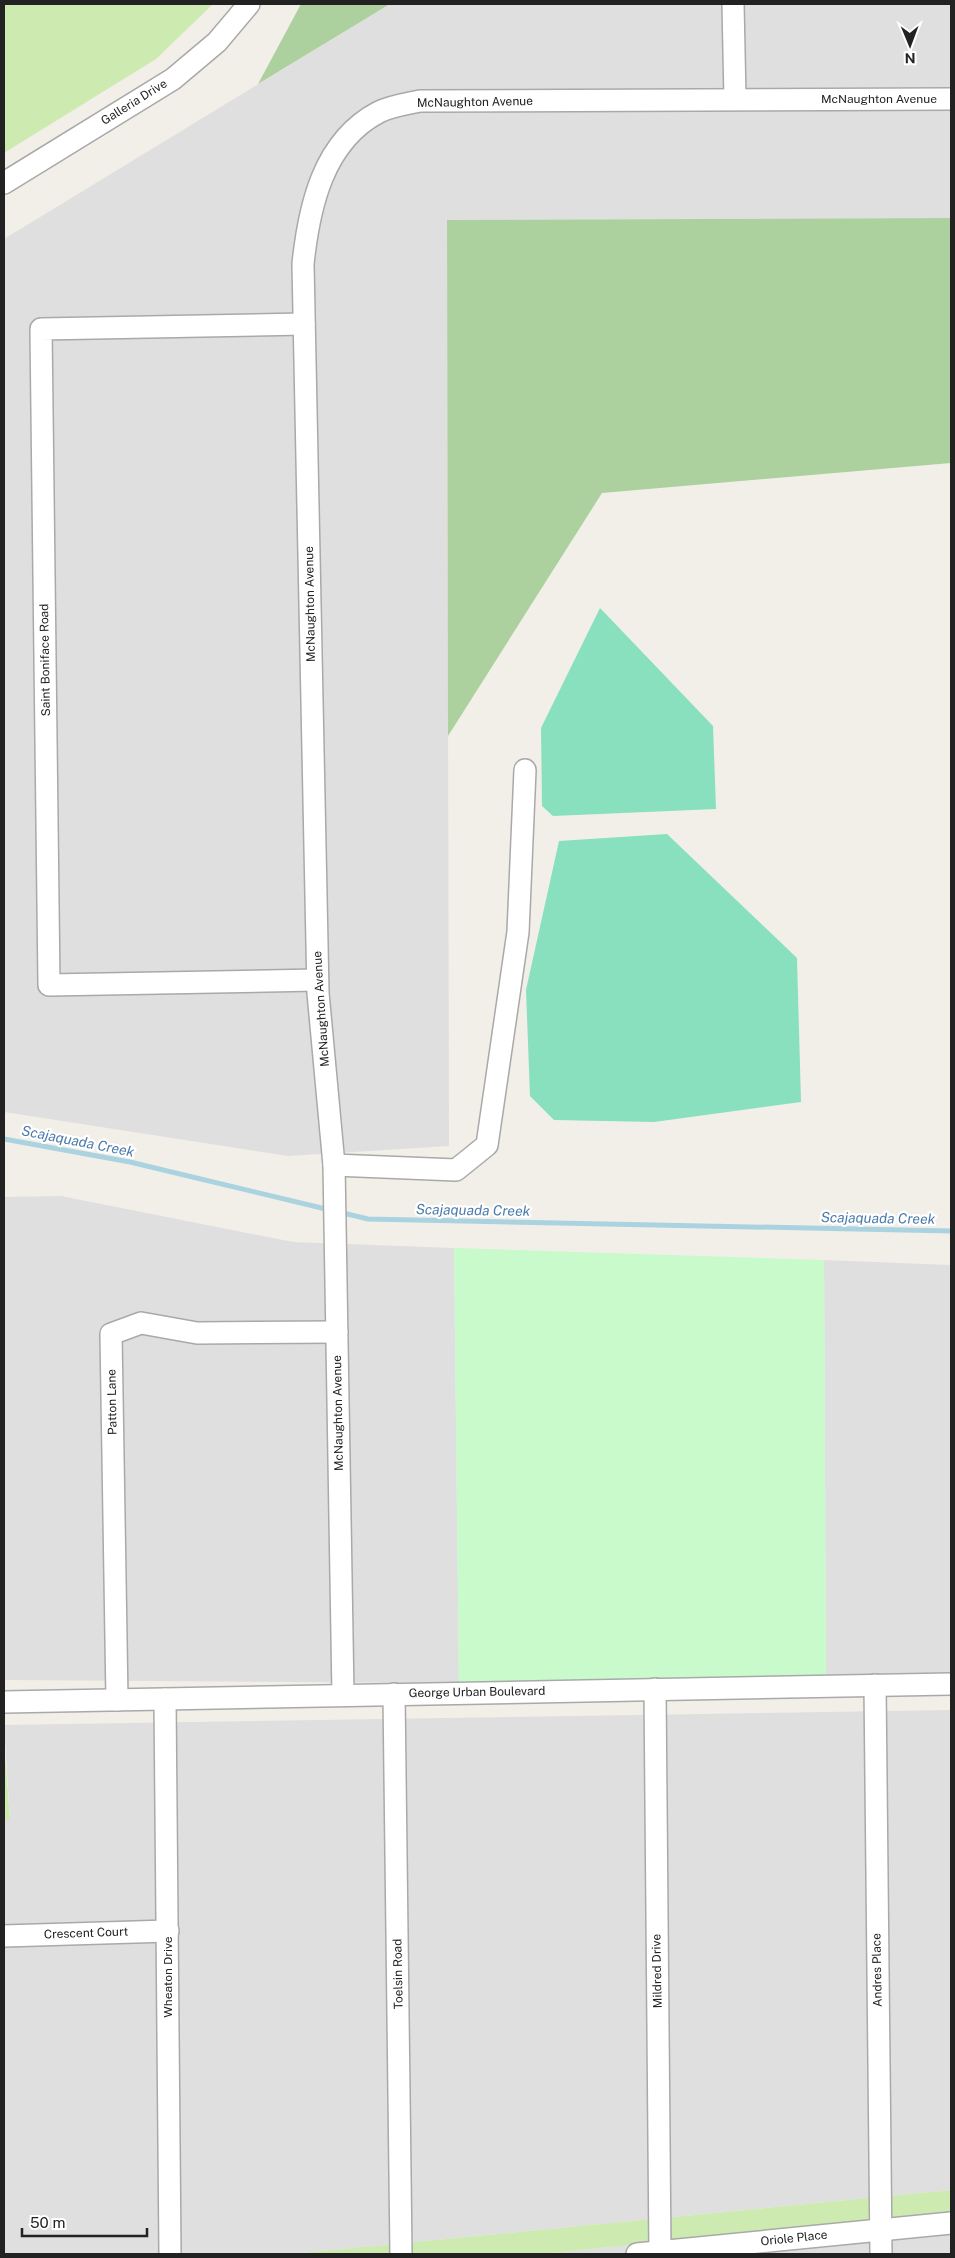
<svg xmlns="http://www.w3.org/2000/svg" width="955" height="2258" font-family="'Public Sans',sans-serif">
	<rect width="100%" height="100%" fill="#f2efe9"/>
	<!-- residential -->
	<g fill="#e0dfdf">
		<path d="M390 4H951V218L447 220 449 1146 288 1156 4 1112V239Z"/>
		<path d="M61 1196 293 1242 454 1248 459 1683 4 1680V1197Z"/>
		<path d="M824 1260 951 1265V1675L826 1676Z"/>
		<path d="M951 1710V2190L291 2254H4V1820L10 1819 4 1725Z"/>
		<path d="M951 2212V2254H542Z"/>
	</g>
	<!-- grass -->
	<g fill="#cdebb0">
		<path d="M4 4H213L156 59 4 153Z"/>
		<path d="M4 1741 10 1820H4Z"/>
		<path d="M951 2190V2212L542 2254H291Z"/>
	</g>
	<!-- forest -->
	<g fill="#add19e">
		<path d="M301 4H390L258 84Z"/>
		<path d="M951 218V463L602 493 448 736 447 220Z"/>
	</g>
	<!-- park -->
	<path fill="#c8facc" d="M454 1248 824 1260 826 1676 459 1683Z"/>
	<!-- pitch -->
	<g fill="#88e0be">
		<path d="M600 608 713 726 716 809 553 816 542 806 541 728Z"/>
		<path d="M667 834 797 958 801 1102 654 1122 554 1120 530 1096 526 990 559 841Z"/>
	</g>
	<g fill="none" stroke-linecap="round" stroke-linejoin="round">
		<!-- stream -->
		<g stroke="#aad3df" stroke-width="5">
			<path d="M4 1139 130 1162 330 1210"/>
			<path d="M339 1212 368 1219 951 1231"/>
		</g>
		<defs>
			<g id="minor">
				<path d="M733 4 735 99"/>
				<path d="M4 183 173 79 217 42 249 4"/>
				<path d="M304 324 41 329 49 985 317 980"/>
				<path d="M334 1165 456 1170 487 1145 518 932 525 770"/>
				<path d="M875 1685 881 2254"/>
				<path d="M655 1689 660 2254"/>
				<path d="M394 1694 401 2254"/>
				<path d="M343 1695 334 1165 318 993 303 264C309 207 323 141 379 112 391 106 406 104 420 101L951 99"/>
				<path d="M165 1699 170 2254"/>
				<path d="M117 1700 111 1334 141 1323 197 1333 337 1332"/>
				<path d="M4 1702 951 1684"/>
				<path d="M4 1936 168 1931"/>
				<path d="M637 2254 951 2223"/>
			</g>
		</defs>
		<!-- minor casing -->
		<use href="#minor" stroke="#a9a9a9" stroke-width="24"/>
		<!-- minor -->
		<use href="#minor" stroke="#fff" stroke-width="21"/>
	</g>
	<g text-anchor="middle" stroke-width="4.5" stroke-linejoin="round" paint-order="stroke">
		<!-- street labels -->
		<g font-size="12" fill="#222" stroke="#fff">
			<text x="879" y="103">McNaughton Avenue</text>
			<text transform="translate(134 102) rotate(-32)" y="4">Galleria Drive</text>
			<text transform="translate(475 102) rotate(-1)" y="4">McNaughton Avenue</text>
			<text transform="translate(310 604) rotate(-91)" y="4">McNaughton Avenue</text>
			<text transform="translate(45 660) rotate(-91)" y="4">Saint Boniface Road</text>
			<text transform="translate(321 1009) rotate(-94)" y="4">McNaughton Avenue</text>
			<text transform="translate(112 1402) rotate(-91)" y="4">Patton Lane</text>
			<text transform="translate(338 1413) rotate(-91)" y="4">McNaughton Avenue</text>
			<text transform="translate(477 1692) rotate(-1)" y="4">George Urban Boulevard</text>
			<text transform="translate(86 1933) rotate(-2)" y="4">Crescent Court</text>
			<text transform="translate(877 1970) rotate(-91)" y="4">Andres Place</text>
			<text transform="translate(657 1971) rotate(-91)" y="4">Mildred Drive</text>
			<text transform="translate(398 1974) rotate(-91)" y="4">Toelsin Road</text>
			<text transform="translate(168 1977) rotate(-90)" y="4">Wheaton Drive</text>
			<text transform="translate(794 2238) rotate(-6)" y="4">Oriole Place</text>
		</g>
		<!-- water labels -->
		<g font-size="14" font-style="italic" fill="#4a7aab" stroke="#fff">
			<text transform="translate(78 1141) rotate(11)" y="5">Scajaquada Creek</text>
			<text transform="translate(473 1210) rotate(1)" y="5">Scajaquada Creek</text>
			<text transform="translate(878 1218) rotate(1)" y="5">Scajaquada Creek</text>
		</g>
	</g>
	<!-- border -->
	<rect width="955" height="2258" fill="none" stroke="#222222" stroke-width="10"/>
	<!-- north arrow -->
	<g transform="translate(910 45) rotate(179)" stroke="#ffffff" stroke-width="4" paint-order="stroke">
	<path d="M0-4L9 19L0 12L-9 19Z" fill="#222222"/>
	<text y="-8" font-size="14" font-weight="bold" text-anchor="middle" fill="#222222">N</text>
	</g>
	<!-- scale -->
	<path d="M22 2228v8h125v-8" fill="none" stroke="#222222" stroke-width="2.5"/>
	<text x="30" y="2228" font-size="15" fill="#222222" stroke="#ffffff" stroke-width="4" paint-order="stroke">50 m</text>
</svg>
